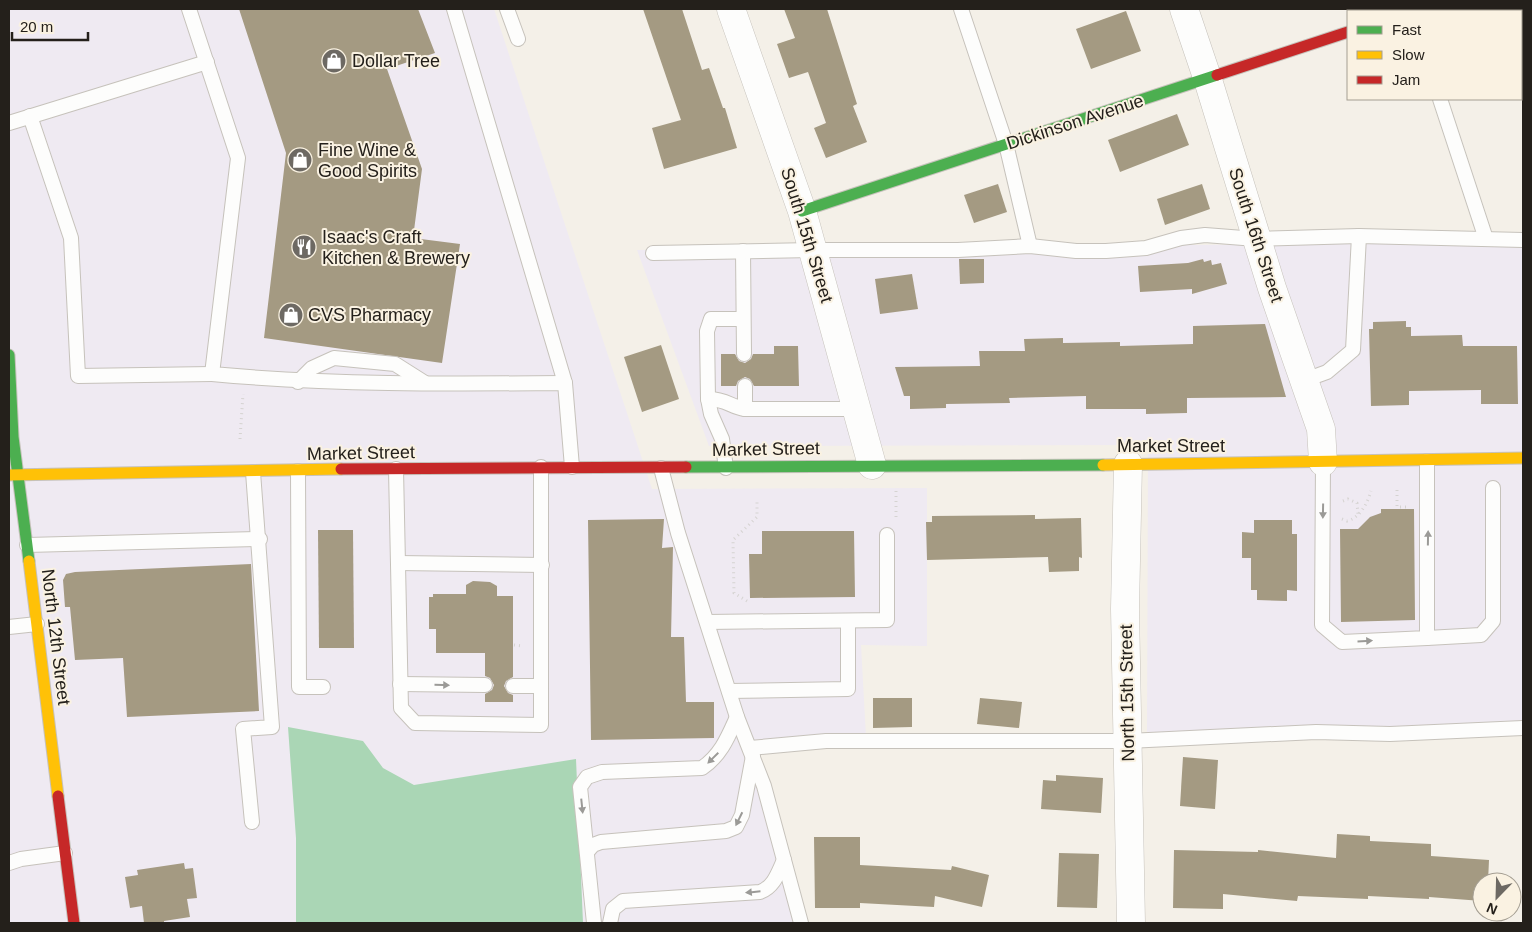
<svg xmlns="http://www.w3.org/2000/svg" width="1532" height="932" font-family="Arial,sans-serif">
	<rect width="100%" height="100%" fill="#f4f0e8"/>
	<!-- commercial -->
	<g fill="#efeaf2">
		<path d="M9 9H494L652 489 927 488V646L861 645 866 737 749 742 798 923H9Z"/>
		<path d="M1523 242V729L1147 733 1148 445 709 446 637 250Z"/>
	</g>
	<!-- forest -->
	<path fill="#aad6b5" d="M288 727 363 741 383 768 414 785 576 759 583 923H296V838Z"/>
	<!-- building -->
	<g fill="#a49a82">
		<path d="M239 9H418L435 53 387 69 422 169 413 238 460 244 442 363 264 338 286 153Z"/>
		<path d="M643 9H682L702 70 709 68 723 108H725L737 148 664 169 652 128 681 120Z"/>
		<path d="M784 9H827L857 104 853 106 867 142 826 158 814 128 826 123 808 72 789 78 777 44 795 38Z"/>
		<path d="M1126 11 1141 51 1091 69 1076 29Z"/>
		<path d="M1177 114 1189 145 1120 172 1108 140Z"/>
		<path d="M998 184 1007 212 974 223 964 195Z"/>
		<path d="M1202 184 1210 209 1165 225 1157 199Z"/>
		<path d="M959 259H984V283L960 284Z"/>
		<path d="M1203 259 1204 262 1211 260 1212 265 1221 263 1227 284 1192 294V289L1140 292 1138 266 1188 263Z"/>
		<path d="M912 274 918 309 880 314 875 279Z"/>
		<path d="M1406 321V327H1411V336L1462 335 1463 346H1517L1518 404H1481V390L1409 391V405L1371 406 1369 329H1373V322Z"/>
		<path d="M1265 324 1286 397 1187 398V413L1146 414V409H1086V396L1009 398 1010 403 946 404V408L910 409V396H904L895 367 980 366 979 351H1025L1024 339 1063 338V343L1120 342V346L1193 344V326Z"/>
		<path d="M661 345 679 399 642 412 624 357Z"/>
		<path d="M774 346H798L799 386H754L750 379 745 377 738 381 736 386H721V354H735L739 361 745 363 751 359 753 354H774Z"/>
		<path d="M1381 509H1414L1415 620 1341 622 1340 529H1358L1370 517 1381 513Z"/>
		<path d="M1035 515V519L1081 518 1082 558 1079 557V571L1049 572 1048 557 927 560 926 522H932V516Z"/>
		<path d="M664 519 662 548 673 547 671 637H684L686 702H714V738L591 740 588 520Z"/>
		<path d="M1254 520H1292V534H1297V591L1287 590V601L1257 600V590H1251V558H1242V532L1254 533Z"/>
		<path d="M318 530H353L354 648H319Z"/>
		<path d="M762 531H854L855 597 750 598 749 554H762Z"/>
		<path d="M251 564 259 711 127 717 123 658 75 660 70 607H65L63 580 66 574 75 572Z"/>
		<path d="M473 581 490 582 497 586V596H513V677L506 681 504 686 508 693 513 695V702H485V694L492 690 494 685 490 678 485 676V653H436V629H429V597H433V594H466V585Z"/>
		<path d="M873 698H912V727L873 728Z"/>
		<path d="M980 698 1022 702 1019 728 977 724Z"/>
		<path d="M1183 757 1218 760 1215 809 1180 806Z"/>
		<path d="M1056 775 1103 778 1101 813 1041 809 1043 780 1056 781Z"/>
		<path d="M1337 834 1370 836V841L1431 844V856L1489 860 1488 882H1482V901L1429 897V899L1368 896V899L1298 896 1297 901 1223 894V909L1173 908 1174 850 1258 852V850L1336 858Z"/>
		<path d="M814 837H860V865L951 870 952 866 989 875 982 907 935 896 934 907 860 903V908H815Z"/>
		<path d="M1059 853 1099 854 1097 908 1057 907Z"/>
		<path d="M184 863 185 869 193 868 197 898 187 899 190 917 164 921V923H144L142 906 130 908 125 877 138 875 137 870Z"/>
	</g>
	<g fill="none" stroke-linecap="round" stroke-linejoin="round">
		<defs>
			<g id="lane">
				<path d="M189 9 238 158 212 374C330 385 447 384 565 383L572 467"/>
				<path d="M454 9 565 383"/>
				<path d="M507 9 518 39"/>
				<path d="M961 9 1006 144 1030 246"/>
				<path d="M1440 99 1486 239"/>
				<path d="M30 116 71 238 78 376 212 374"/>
				<path d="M9 123 207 62"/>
				<path d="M743 251 744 354"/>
				<path d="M653 253 812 250H958L1030 246 1076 251H1106L1146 248 1181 238 1205 235 1256 239 1359 236 1523 240"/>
				<path d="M1305 380 1327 372 1353 350 1359 236"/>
				<path d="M298 382 312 368 334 358 395 364 425 383"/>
				<path d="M745 386V409"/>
				<path d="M708 399C727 399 730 407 745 409H858"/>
				<path d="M1323 462 1322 625 1342 642 1427 638V461"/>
				<path d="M661 468 678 533 737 717 764 786 801 923"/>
				<path d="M726 468 722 439 711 414 708 399 707 331 711 319H743"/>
				<path d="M396 469 401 708 415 723 541 725V467"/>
				<path d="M298 471 299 687H323"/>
				<path d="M27 545 260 539"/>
				<path d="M398 563 542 565"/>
				<path d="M707 622 887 620V535"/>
				<path d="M9 627 37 624"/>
				<path d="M1427 638 1481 635 1493 621V488"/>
				<path d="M400 684 485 685"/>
				<path d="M513 686H541"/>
				<path d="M729 691 848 689V621"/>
				<path d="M750 748 826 741H1128L1316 732 1390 734 1523 728"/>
				<path d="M252 822 243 729 272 727 253 472"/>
				<path d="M587 852 593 845 601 842 726 831 736 827 742 815 753 756"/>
				<path d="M9 863 21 859 65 853"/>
				<path d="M594 923 580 787 587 777 602 772 702 768C721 755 728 737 737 717"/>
				<path d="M610 923 613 909 623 901 760 892C774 887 778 873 784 860"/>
			</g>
			<g id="street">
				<path d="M731 9 802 211 872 465"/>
				<path d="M1184 9 1208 80 1272 288 1321 429 1323 462"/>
				<path d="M1409 11 1420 9"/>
				<path d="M1128 464 1125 609 1131 923"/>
			</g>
			<g id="fast">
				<path d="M802 211 1217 75"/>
				<path d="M9 355 13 437 29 561"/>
				<path d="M686 467 1103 465"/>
			</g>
			<g id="slow">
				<path d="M1103 465 1523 458"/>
				<path d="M9 475 341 469"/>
				<path d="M29 561 58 796"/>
			</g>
			<g id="jam">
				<path d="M1217 75 1348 32"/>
				<path d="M341 469 686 467"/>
				<path d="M58 796 74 923"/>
			</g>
		</defs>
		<!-- lane casing -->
		<use href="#lane" stroke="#c6c2bb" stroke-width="16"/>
		<!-- street casing -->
		<use href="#street" stroke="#c6c2bb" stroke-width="29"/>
		<!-- fast casing -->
		<use href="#fast" stroke="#c6c2bb" stroke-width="13"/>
		<!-- slow casing -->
		<use href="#slow" stroke="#c6c2bb" stroke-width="13"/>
		<!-- jam casing -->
		<use href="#jam" stroke="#c6c2bb" stroke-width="13"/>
		<!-- path -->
		<g stroke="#d5d3d1" stroke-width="3" stroke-dasharray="1 4" stroke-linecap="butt">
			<path d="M240 439 243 394"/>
			<path d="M1397 490V507H1408"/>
			<path d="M896 491V519"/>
			<path d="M1343 501 1348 499 1357 503 1358 514"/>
			<path d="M1342 519 1347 521C1360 518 1368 502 1371 491"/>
			<path d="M747 601 734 593 733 540 757 517V501"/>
			<path d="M514 645 523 646"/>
		</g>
		<!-- lane -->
		<use href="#lane" stroke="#fdfdfc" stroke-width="14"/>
		<!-- street -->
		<use href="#street" stroke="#fdfdfc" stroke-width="28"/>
		<!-- fast -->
		<use href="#fast" stroke="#4caf50" stroke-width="11"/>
		<!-- slow -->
		<use href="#slow" stroke="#ffc107" stroke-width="11"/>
		<!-- jam -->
		<use href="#jam" stroke="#c62828" stroke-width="11"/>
	</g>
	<!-- one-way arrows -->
	<defs><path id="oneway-solid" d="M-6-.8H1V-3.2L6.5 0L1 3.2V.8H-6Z" transform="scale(1.25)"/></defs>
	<g fill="#9b9a97">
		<use href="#oneway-solid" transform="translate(1323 511) rotate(91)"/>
		<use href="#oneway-solid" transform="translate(1428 538) rotate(-89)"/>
		<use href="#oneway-solid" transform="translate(1365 641) rotate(-3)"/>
		<use href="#oneway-solid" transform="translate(442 685) rotate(1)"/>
		<use href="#oneway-solid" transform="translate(713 758) rotate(135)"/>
		<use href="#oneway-solid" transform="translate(582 806) rotate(84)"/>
		<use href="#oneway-solid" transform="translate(739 819) rotate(116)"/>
		<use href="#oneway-solid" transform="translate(753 892) rotate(174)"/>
	</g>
	<!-- icons -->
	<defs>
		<symbol id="shop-disc" viewBox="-11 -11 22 22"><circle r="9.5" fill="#6d6963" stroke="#faf2e2"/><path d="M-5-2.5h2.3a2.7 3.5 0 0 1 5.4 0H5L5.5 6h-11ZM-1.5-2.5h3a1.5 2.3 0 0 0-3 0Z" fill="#fff"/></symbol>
		<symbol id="restaurant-disc" viewBox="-11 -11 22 22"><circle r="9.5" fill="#6d6963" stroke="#faf2e2"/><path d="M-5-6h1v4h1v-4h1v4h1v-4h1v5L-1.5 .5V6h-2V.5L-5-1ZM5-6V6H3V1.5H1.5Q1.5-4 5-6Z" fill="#fff"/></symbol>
	</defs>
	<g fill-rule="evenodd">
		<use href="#shop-disc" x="320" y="47" width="28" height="28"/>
		<use href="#shop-disc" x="286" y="146" width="28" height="28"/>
		<use href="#restaurant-disc" x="290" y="233" width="28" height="28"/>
		<use href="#shop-disc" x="277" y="301" width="28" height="28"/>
	</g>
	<g text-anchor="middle" stroke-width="4" stroke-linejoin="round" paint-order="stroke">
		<!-- poi labels -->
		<g font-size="18" fill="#24201b" stroke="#faf2e2" text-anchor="start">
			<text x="352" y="67">Dollar Tree</text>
			<text x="318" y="156">Fine Wine &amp;<tspan x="318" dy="21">Good Spirits</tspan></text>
			<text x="322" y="243">Isaac's Craft<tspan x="322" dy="21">Kitchen &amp; Brewery</tspan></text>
			<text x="308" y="321">CVS Pharmacy</text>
		</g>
		<!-- street labels -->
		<g font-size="18" fill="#24201b" stroke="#faf2e2">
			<text transform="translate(1075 122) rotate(-18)" y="6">Dickinson Avenue</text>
			<text transform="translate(807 235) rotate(73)" y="6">South 15th Street</text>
			<text transform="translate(1256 235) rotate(72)" y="6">South 16th Street</text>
			<text x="1171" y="452">Market Street</text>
			<text transform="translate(766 449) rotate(-1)" y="6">Market Street</text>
			<text transform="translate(361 453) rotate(-1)" y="6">Market Street</text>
			<text transform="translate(56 637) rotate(83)" y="6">North 12th Street</text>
			<text transform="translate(1127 693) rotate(-91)" y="6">North 15th Street</text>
		</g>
	</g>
	<!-- border -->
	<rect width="1532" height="932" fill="none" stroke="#24201b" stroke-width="20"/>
	<!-- legend -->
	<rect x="1347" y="10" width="175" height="90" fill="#faf2e2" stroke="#a49e92"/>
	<rect x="1357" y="26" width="25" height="8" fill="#4caf50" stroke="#a49e92"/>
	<text x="1392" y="35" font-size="15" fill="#24201b">Fast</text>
	<rect x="1357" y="51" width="25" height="8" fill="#ffc107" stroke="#a49e92"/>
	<text x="1392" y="60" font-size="15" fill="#24201b">Slow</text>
	<rect x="1357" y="76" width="25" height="8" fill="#c62828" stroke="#a49e92"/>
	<text x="1392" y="85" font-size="15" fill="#24201b">Jam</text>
	<!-- north arrow -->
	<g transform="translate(1497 897) rotate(203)"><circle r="24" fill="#faf2e2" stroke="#a49e92"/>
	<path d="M0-4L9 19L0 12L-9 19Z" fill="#6d6963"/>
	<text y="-8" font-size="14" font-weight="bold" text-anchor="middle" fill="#24201b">N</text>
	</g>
	<!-- scale -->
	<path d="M12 32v8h76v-8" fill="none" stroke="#24201b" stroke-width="2.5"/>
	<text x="20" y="32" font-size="15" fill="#24201b" stroke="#faf2e2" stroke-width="4" paint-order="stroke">20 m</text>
</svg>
